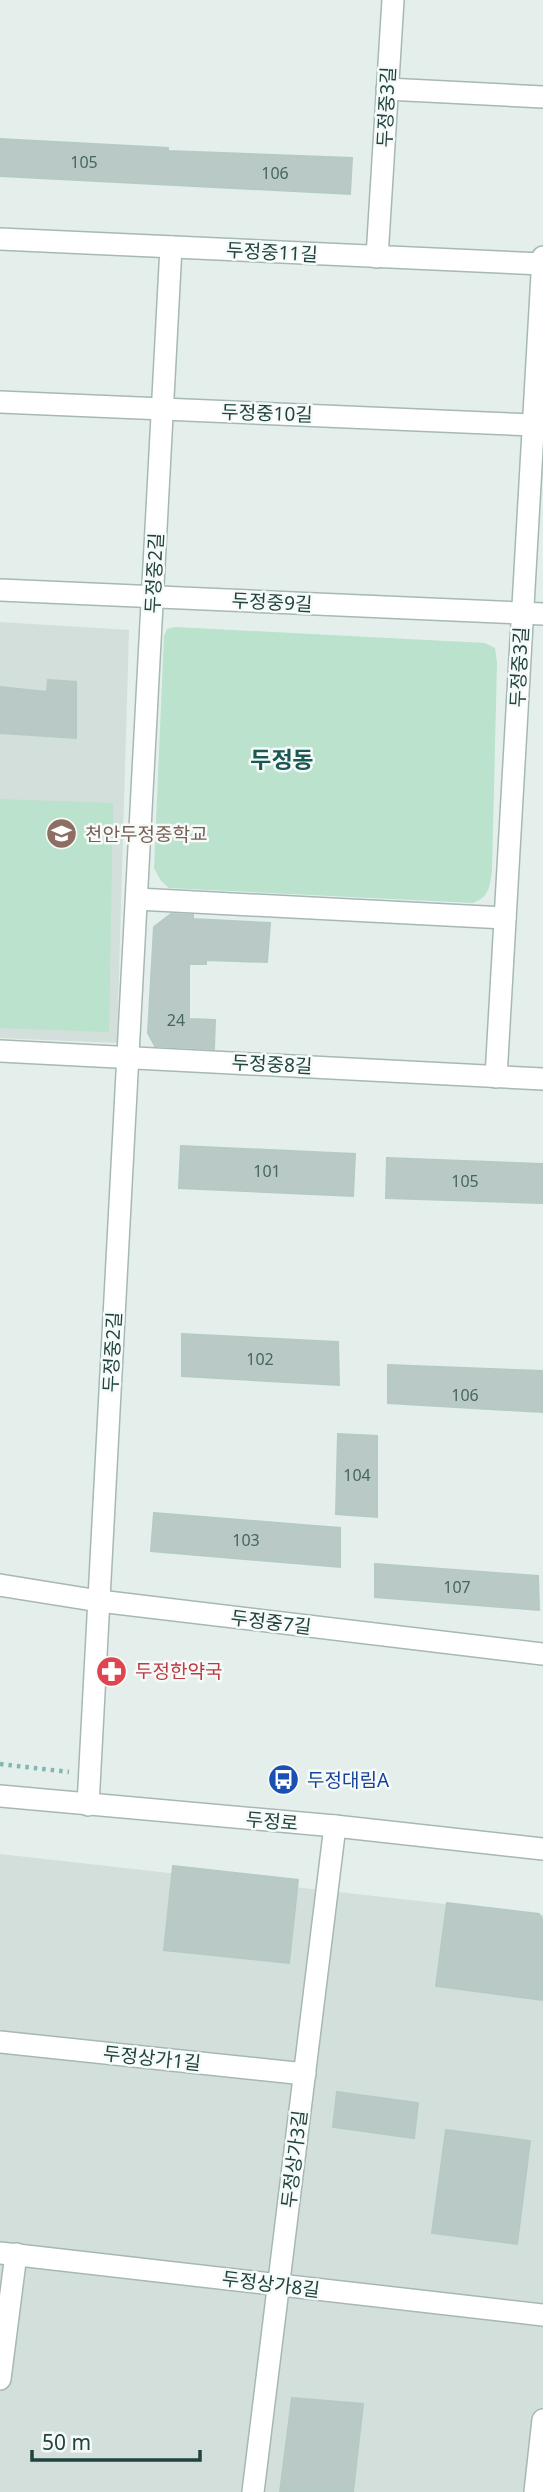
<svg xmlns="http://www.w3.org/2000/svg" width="543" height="2492" font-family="'Noto Sans','Noto Sans KR',sans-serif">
	<rect width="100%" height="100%" fill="#e4efec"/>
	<!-- built -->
	<g fill="#d2dfdb">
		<path d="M0 622 129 630 117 1043 0 1038Z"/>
		<path d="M0 1854 543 1915V2492H0Z"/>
	</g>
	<!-- green -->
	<g fill="#bbe2cc">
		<path d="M175 627 485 643 495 648 497 663 492 871C489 888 490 896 473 903L169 888 161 881 154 868 164 636 167 629Z"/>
		<path d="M0 799 113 803 109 1032 0 1028Z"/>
	</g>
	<!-- building -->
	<g fill="#b9cac6" stroke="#b6cac5" stroke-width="2">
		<path d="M0 139 168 148V151L352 158 350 194 0 176Z"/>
		<path d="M48 680 76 682V738L0 733V687L47 692Z"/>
		<path d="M171 914 193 915V919L270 923 267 962 206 960V964H189V1019L215 1020 214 1049 155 1046 148 1033 154 927Z"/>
		<path d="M181 1146 355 1154 353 1196 179 1188Z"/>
		<path d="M387 1158 543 1164V1203L386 1198Z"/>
		<path d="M182 1334 338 1342 339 1385 182 1376Z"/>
		<path d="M388 1365 543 1371 542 1412 388 1403Z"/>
		<path d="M338 1434 377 1436V1517L336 1514Z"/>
		<path d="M154 1513 340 1528V1567L151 1551Z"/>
		<path d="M375 1564 538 1576 539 1610 375 1597Z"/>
		<path d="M173 1866 298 1880 289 1963 164 1950Z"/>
		<path d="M447 1903 539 1914 543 1921V2000L436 1986Z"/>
		<path d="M337 2092 418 2103 414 2138 333 2127Z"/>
		<path d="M446 2130 530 2141 517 2244 432 2233Z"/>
		<path d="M292 2398 363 2404 353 2492H280Z"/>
	</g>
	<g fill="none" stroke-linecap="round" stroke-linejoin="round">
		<defs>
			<g id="minor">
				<path d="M387 89 543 97"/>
				<path d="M0 239 543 264"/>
				<path d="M377 257 393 0"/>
				<path d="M0 402 533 425"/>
				<path d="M0 590 543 614"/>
				<path d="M137 899 505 918"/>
				<path d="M0 1051 543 1079"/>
				<path d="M496 1077 543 257"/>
				<path d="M0 1585 99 1601 543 1654"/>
				<path d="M88 1805 171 247"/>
				<path d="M0 2042 305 2074"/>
				<path d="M0 2253 543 2315"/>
				<path d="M0 2379 16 2254"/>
				<path d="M253 2492 335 1826"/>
				<path d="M535 2492 543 2420"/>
			</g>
			<path id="tertiary" d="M0 1796 335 1826 543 1849"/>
		</defs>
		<!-- minor casing -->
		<use href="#minor" stroke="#a6b8b5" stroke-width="24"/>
		<!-- tertiary casing -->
		<use href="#tertiary" stroke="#a6b8b5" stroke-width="24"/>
		<!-- path -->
		<path stroke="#82b6ae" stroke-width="4.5" stroke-dasharray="3.5 5" stroke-linecap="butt" d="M0 1764 69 1772"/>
		<!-- minor -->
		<use href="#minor" stroke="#fff" stroke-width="21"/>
		<!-- tertiary -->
		<use href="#tertiary" stroke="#fff" stroke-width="21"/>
	</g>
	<!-- icons -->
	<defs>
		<symbol id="school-disc" viewBox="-11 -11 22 22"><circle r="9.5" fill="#8d6e63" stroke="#f6fbf9"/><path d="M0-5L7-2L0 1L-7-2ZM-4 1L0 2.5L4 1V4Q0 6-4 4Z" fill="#fff"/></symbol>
		<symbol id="pharmacy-disc" viewBox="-11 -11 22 22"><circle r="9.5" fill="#e0444e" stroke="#f6fbf9"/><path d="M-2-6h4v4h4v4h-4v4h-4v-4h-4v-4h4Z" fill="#fff"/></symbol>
		<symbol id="bus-disc" viewBox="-11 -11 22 22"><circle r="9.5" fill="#1a4fb4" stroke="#f6fbf9"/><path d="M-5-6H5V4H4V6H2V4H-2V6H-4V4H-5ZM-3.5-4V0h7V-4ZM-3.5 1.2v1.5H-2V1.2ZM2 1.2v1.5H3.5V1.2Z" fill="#fff"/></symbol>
	</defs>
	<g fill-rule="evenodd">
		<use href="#school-disc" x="44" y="816" width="35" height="35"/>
		<use href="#pharmacy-disc" x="94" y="1654" width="35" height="35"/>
		<use href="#bus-disc" x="266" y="1762" width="35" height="35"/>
	</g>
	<g text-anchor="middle" stroke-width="5" stroke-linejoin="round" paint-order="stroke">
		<!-- number labels -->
		<g font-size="16" fill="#476561">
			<text x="84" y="168">105</text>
			<text x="275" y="179">106</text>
			<text x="176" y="1026">24</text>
			<text x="267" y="1177">101</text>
			<text x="465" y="1187">105</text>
			<text x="260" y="1365">102</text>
			<text x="465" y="1401">106</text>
			<text x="357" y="1481">104</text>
			<text x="246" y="1546">103</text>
			<text x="457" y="1593">107</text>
		</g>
		<!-- street labels -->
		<g font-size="19" fill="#21433f" stroke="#f6fbf9">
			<text transform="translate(386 107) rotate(-87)" y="7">두정중3길</text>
			<text transform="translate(272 252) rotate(3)" y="7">두정중11길</text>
			<text transform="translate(267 413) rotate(2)" y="7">두정중10길</text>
			<text transform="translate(154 573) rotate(-87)" y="7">두정중2길</text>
			<text transform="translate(272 602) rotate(3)" y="7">두정중9길</text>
			<text transform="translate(519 667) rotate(-87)" y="7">두정중3길</text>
			<text transform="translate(272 1064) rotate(3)" y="7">두정중8길</text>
			<text transform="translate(112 1352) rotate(-87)" y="7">두정중2길</text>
			<text transform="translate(271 1622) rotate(7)" y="7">두정중7길</text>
			<text transform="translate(272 1821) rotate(5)" y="7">두정로</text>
			<text transform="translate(152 2058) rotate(6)" y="7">두정상가1길</text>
			<text transform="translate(294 2159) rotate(-83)" y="7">두정상가3길</text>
			<text transform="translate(271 2284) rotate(7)" y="7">두정상가8길</text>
		</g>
		<!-- education labels -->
		<g font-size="19" fill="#785e54" stroke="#f6fbf9" text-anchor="start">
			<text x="85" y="841">천안두정중학교</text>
		</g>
		<!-- health labels -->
		<g font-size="19" fill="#be3a42" stroke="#f6fbf9" text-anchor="start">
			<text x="135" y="1678">두정한약국</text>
		</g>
		<!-- transit labels -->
		<g font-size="19" fill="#164399" stroke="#f6fbf9" text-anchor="start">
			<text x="307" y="1787">두정대림A</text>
		</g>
		<!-- quarter labels -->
		<g font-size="23" font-weight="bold" fill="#1a5853" stroke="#f6fbf9">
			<text x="282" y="768">두정동</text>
		</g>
	</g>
	<!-- scale -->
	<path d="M32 2450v10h168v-10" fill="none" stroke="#21433f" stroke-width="3.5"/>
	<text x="42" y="2450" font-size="21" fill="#21433f" stroke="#f6fbf9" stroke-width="5" paint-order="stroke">50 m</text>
</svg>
